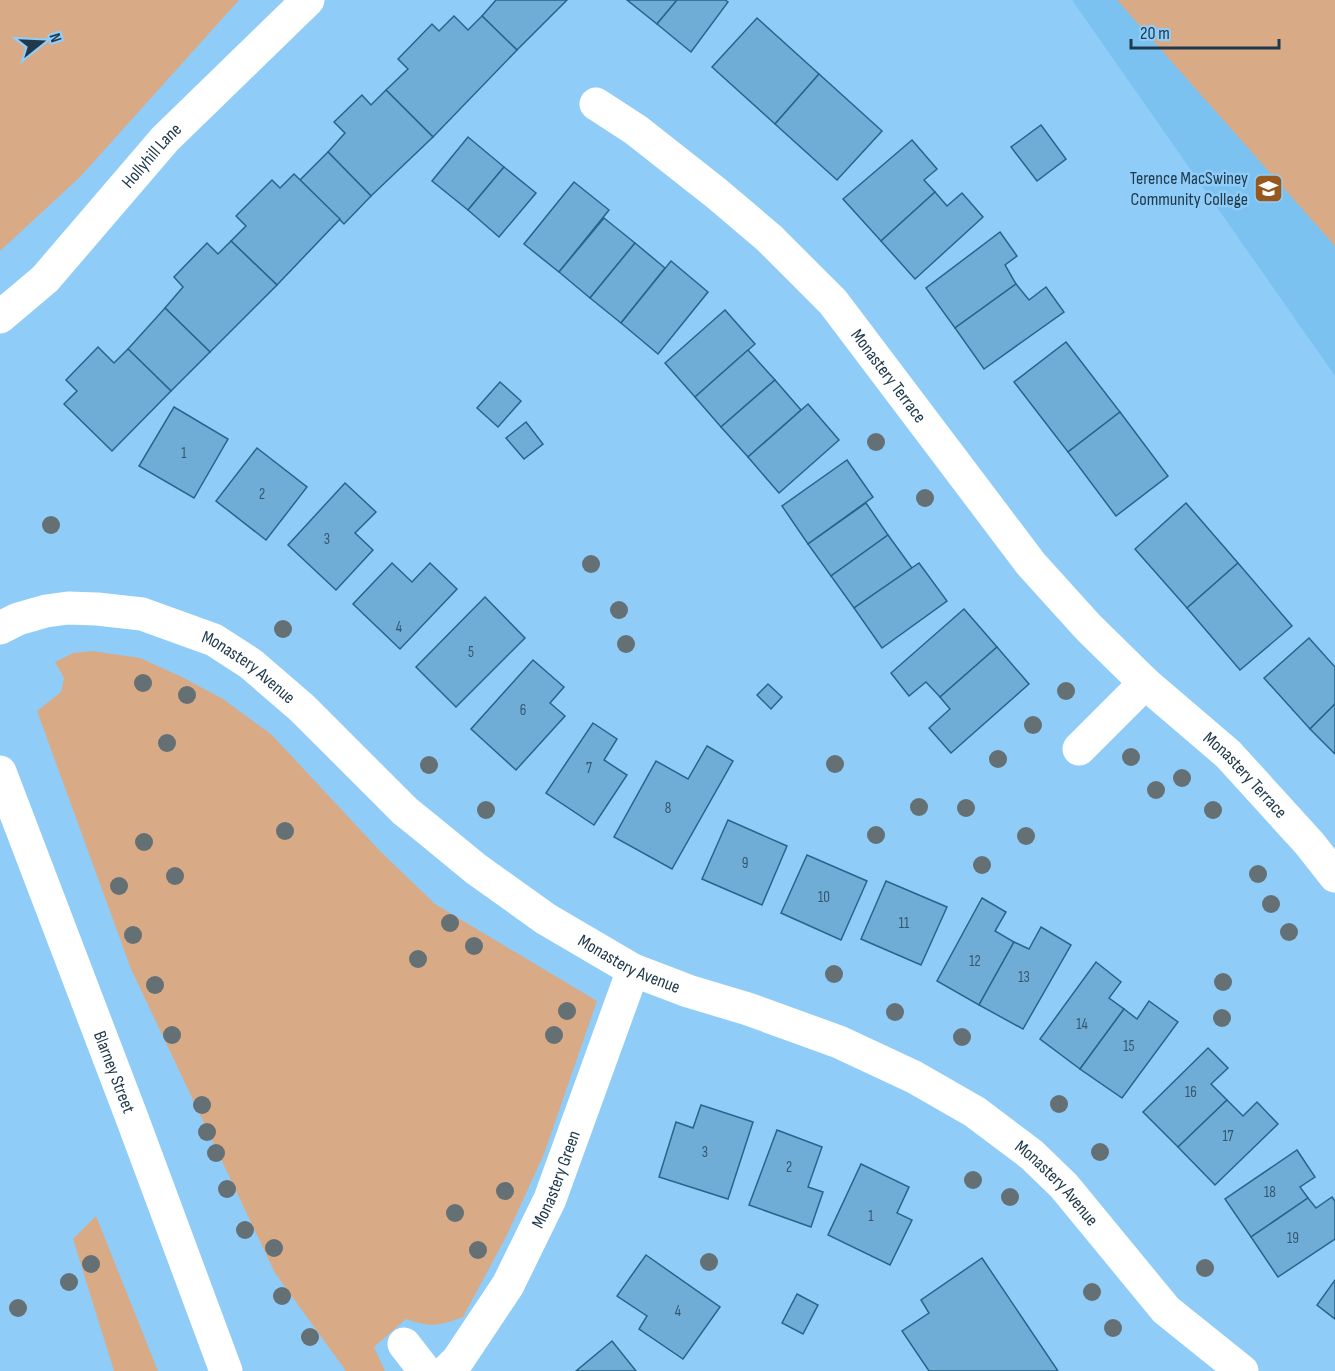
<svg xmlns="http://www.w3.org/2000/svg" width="1335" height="1371" font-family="'Sofia Sans Condensed',sans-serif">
	<rect width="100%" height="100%" fill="#8fcdf8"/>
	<!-- built -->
	<path fill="#7bc2f1" d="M1072 0H1335V376Z"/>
	<!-- green -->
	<g fill="#d9aa86">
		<path d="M0 0H239L80 177 0 251Z"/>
		<path d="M1117 0H1335V246Z"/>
		<path d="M92 651 140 658 182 677 223 699 272 735 381 852 435 904 597 1001 544 1154 507 1235 463 1317C438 1326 432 1328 406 1319L374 1347 385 1371H346L275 1273 131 969 37 711 61 692 64 678 55 662 73 653Z"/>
		<path d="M96 1216 158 1371H114L73 1239Z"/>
	</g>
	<!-- building -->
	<g fill="#6fadd6" stroke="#27658b" stroke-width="1.5">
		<path d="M496 0H567L517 50 482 16Z"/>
		<path d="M627 0H677L657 24Z"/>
		<path d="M677 0H725L728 2 691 52 657 24Z"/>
		<path d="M454 16 468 30 482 16 517 50 433 137 386 90 408 69 398 59 432 24 439 31Z"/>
		<path d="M757 18 819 74 775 124 712 67Z"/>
		<path d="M819 74 882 131 837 180 775 124Z"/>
		<path d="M386 90 433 137 371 196 328 152 345 133 334 122 362 95 371 105Z"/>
		<path d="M1041 125 1066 159 1037 181 1011 147Z"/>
		<path d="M468 137 504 167 468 210 432 181Z"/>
		<path d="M912 140 937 169 924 180 935 192 881 241 843 199Z"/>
		<path d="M328 152 371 196 344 224 300 180Z"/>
		<path d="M504 167 536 193 499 237 468 210Z"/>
		<path d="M294 174 340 219 277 285 231 241 246 226 236 216 272 180 280 188Z"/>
		<path d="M574 182 609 210 559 272 524 244Z"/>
		<path d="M935 192 947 206 962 193 983 217 915 279 881 241Z"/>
		<path d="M604 218 635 243 590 298 559 272Z"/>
		<path d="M1000 232 1017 256 1005 265 1016 284 955 328 926 288Z"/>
		<path d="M231 241 277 285 210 352 165 308 183 287 174 277 207 243 218 254Z"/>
		<path d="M635 243 665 268 621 323 590 298Z"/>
		<path d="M671 261 708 292 658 354 621 323Z"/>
		<path d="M1016 284 1029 300 1046 287 1064 312 984 369 955 328Z"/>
		<path d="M165 308 210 352 171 391 128 349Z"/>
		<path d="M725 310 755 344 695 397 665 363Z"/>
		<path d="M1066 342 1120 412 1068 452 1014 382Z"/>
		<path d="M98 347 114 363 128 349 171 391 112 451 64 404 77 391 66 380Z"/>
		<path d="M748 350 775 380 721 427 695 397Z"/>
		<path d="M775 380 801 410 748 457 721 427Z"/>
		<path d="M500 382 521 401 498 427 477 408Z"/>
		<path d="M808 404 839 440 779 493 748 457Z"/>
		<path d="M174 407 228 439 194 498 139 466Z"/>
		<path d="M1120 412 1168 476 1116 516 1068 452Z"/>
		<path d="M526 422 543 444 524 459 506 438Z"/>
		<path d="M257 448 307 487 266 540 216 501Z"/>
		<path d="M847 460 873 497 808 544 782 506Z"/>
		<path d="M345 483 376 512 355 533 373 550 336 590 288 545Z"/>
		<path d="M866 503 888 535 831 576 808 544Z"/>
		<path d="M1186 503 1238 563 1187 608 1135 549Z"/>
		<path d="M888 535 912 568 854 608 831 576Z"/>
		<path d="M392 563 412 582 430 563 457 589 400 649 353 604Z"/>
		<path d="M919 563 947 601 882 648 854 608Z"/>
		<path d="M1238 563 1292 626 1240 670 1187 608Z"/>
		<path d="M485 597 525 638 456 707 416 667Z"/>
		<path d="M964 609 997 647 940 697 926 682 909 696 891 673Z"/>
		<path d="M1309 638 1335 667V704L1310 729 1264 678Z"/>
		<path d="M997 647 1029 684 951 753 929 728 950 709 940 697Z"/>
		<path d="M533 660 564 687 550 703 565 716 516 770 471 729Z"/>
		<path d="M768 684 782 697 771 709 757 695Z"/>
		<path d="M1335 704V754L1310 729Z"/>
		<path d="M593 723 617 739 604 760 627 775 594 825 546 793Z"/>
		<path d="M707 746 733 761 672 869 614 837 656 761 688 779Z"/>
		<path d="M728 820 787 846 762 905 702 879Z"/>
		<path d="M807 855 867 881 841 940 781 913Z"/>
		<path d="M886 881 947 907 921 965 861 939Z"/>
		<path d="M982 898 1006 912 995 931 1014 942 979 1005 937 981Z"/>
		<path d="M1041 927 1071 945 1023 1029 979 1005 1014 942 1029 949Z"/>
		<path d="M1096 962 1121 982 1109 998 1124 1009 1080 1069 1040 1039Z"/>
		<path d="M1149 1001 1178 1022 1122 1098 1080 1069 1124 1009 1137 1019Z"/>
		<path d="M1208 1048 1228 1068 1211 1084 1227 1100 1178 1147 1143 1112Z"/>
		<path d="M1227 1100 1243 1116 1257 1102 1278 1124 1215 1185 1178 1147Z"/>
		<path d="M701 1105 753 1122 728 1199 659 1177 676 1122 693 1128Z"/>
		<path d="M777 1130 822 1147 808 1187 823 1192 811 1227 749 1205Z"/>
		<path d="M1297 1150 1315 1177 1300 1187 1308 1198 1251 1237 1225 1199Z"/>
		<path d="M861 1164 909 1187 897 1213 912 1220 890 1265 828 1235Z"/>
		<path d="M1332 1197 1335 1201V1239L1278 1277 1251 1237 1308 1198 1316 1208Z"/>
		<path d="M646 1255 720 1307 683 1359 639 1329 647 1316 617 1296Z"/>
		<path d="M982 1258 1058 1371H929L902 1331 929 1313 921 1300Z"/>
		<path d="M1335 1280V1319L1317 1305Z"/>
		<path d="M797 1294 818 1305 803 1334 782 1323Z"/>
		<path d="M612 1341 636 1371H576Z"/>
	</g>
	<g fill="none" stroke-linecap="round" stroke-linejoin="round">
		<!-- street -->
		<g stroke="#fff" stroke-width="33">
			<path id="s1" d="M596 104 636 130 716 193 769 238 833 302 1031 564 1088 627 1145 683 1228 754 1309 843 1335 876"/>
			<path id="s2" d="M0 317 45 279 165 139 308 0"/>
			<path id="s3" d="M0 628 18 619 46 611 68 608 97 609 142 614 214 640 251 664 302 708 405 811 431 832 476 869 546 919 633 970 688 991 748 1009 839 1042 914 1077 975 1112 1032 1155 1064 1186 1166 1310 1242 1371"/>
			<path d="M1079 749 1145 683"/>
			<path id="s4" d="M0 772 132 1118 226 1371"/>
			<path d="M404 1344 425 1371"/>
			<path id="s5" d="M447 1371 458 1360 508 1285 550 1199 633 970"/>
		</g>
	</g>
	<!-- trees -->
	<g fill="#647074">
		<circle cx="876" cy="442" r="9"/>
		<circle cx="925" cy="498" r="9"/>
		<circle cx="51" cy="525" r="9"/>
		<circle cx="591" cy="564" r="9"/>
		<circle cx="619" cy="610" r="9"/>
		<circle cx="283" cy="629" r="9"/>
		<circle cx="626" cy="644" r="9"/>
		<circle cx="143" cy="683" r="9"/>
		<circle cx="1066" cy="691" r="9"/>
		<circle cx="187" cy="695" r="9"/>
		<circle cx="1033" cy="725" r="9"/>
		<circle cx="167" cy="743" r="9"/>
		<circle cx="1131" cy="757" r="9"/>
		<circle cx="998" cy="759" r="9"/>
		<circle cx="835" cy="764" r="9"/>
		<circle cx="429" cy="765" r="9"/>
		<circle cx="1182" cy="778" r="9"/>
		<circle cx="1156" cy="790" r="9"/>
		<circle cx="919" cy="807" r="9"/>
		<circle cx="966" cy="808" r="9"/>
		<circle cx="486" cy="810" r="9"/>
		<circle cx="1213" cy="810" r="9"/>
		<circle cx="285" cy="831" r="9"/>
		<circle cx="876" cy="835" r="9"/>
		<circle cx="1026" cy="836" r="9"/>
		<circle cx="144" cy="842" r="9"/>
		<circle cx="982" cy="865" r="9"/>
		<circle cx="1258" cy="874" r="9"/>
		<circle cx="175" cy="876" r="9"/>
		<circle cx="119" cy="886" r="9"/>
		<circle cx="1271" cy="904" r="9"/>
		<circle cx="450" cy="923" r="9"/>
		<circle cx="1289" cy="932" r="9"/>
		<circle cx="133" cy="935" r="9"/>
		<circle cx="474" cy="946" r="9"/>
		<circle cx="418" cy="959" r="9"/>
		<circle cx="834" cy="974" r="9"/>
		<circle cx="1223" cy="982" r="9"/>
		<circle cx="155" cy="985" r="9"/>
		<circle cx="567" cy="1011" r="9"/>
		<circle cx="895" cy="1012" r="9"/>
		<circle cx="1222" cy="1018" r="9"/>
		<circle cx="172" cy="1035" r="9"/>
		<circle cx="554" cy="1035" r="9"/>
		<circle cx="962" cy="1037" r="9"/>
		<circle cx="1059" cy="1104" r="9"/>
		<circle cx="202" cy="1105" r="9"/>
		<circle cx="207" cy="1132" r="9"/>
		<circle cx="1100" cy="1152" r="9"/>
		<circle cx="216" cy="1153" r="9"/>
		<circle cx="973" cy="1180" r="9"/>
		<circle cx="227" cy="1189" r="9"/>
		<circle cx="505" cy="1191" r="9"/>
		<circle cx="1010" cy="1197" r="9"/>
		<circle cx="455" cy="1213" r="9"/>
		<circle cx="245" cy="1230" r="9"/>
		<circle cx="274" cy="1248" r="9"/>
		<circle cx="478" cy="1250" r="9"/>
		<circle cx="709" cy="1262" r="9"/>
		<circle cx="91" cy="1264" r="9"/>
		<circle cx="1205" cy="1268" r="9"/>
		<circle cx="69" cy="1282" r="9"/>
		<circle cx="1092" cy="1292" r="9"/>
		<circle cx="282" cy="1296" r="9"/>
		<circle cx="18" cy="1308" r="9"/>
		<circle cx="1113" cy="1328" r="9"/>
		<circle cx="310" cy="1337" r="9"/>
	</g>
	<!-- icons -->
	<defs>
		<symbol id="school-square" viewBox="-11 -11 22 22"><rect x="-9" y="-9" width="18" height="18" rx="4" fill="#97581e" stroke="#8fcdf8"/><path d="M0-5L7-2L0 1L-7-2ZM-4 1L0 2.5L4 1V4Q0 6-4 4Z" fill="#fff"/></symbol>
	</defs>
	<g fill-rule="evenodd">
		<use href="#school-square" x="1252" y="172" width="33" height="33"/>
	</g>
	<g text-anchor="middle" stroke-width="5" stroke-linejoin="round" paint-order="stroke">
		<!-- number labels -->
		<g font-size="15" fill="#34576e">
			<text x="184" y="458">1</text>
			<text x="262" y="499">2</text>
			<text x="327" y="544">3</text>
			<text x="399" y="632">4</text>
			<text x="471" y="657">5</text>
			<text x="523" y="715">6</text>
			<text x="589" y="773">7</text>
			<text x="668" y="813">8</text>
			<text x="745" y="868">9</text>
			<text x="824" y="902">10</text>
			<text x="904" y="928">11</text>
			<text x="975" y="966">12</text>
			<text x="1024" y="982">13</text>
			<text x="1082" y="1029">14</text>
			<text x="1129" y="1051">15</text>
			<text x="1191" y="1097">16</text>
			<text x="1228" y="1141">17</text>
			<text x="705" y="1157">3</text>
			<text x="789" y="1172">2</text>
			<text x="1270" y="1197">18</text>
			<text x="871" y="1221">1</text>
			<text x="1293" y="1243">19</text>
			<text x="678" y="1316">4</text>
		</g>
		<!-- street labels -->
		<g font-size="18" fill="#203a4b" stroke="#8fcdf8">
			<text dy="6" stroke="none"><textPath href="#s2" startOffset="222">Hollyhill Lane</textPath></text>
			<text dy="6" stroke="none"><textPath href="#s1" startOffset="402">Monastery Terrace</textPath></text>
			<text dy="6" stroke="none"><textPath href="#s3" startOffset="266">Monastery Avenue</textPath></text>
			<text dy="6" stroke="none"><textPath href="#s1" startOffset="939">Monastery Terrace</textPath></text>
			<text dy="6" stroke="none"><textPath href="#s3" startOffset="752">Monastery Avenue</textPath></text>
			<text dy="6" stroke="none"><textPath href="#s4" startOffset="321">Blarney Street</textPath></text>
			<text dy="6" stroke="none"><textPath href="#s5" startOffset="222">Monastery Green</textPath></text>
			<text dy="6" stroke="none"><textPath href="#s3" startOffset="1238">Monastery Avenue</textPath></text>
		</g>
		<!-- poi labels -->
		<g font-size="18" fill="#203a4b" stroke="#8fcdf8" text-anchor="end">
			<text x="1248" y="184">Terence MacSwiney<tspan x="1248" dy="21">Community College</tspan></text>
		</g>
	</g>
	<!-- north arrow -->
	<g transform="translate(42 42) rotate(72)" stroke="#8fcdf8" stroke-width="4.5" paint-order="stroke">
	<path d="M0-4.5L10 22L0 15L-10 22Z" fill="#203a4b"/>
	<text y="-9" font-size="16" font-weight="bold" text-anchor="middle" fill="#203a4b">N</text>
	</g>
	<!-- scale -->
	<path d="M1131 39v9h148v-9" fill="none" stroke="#203a4b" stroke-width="3"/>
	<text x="1140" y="39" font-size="18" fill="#203a4b" stroke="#8fcdf8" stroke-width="4.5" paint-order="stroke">20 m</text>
</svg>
